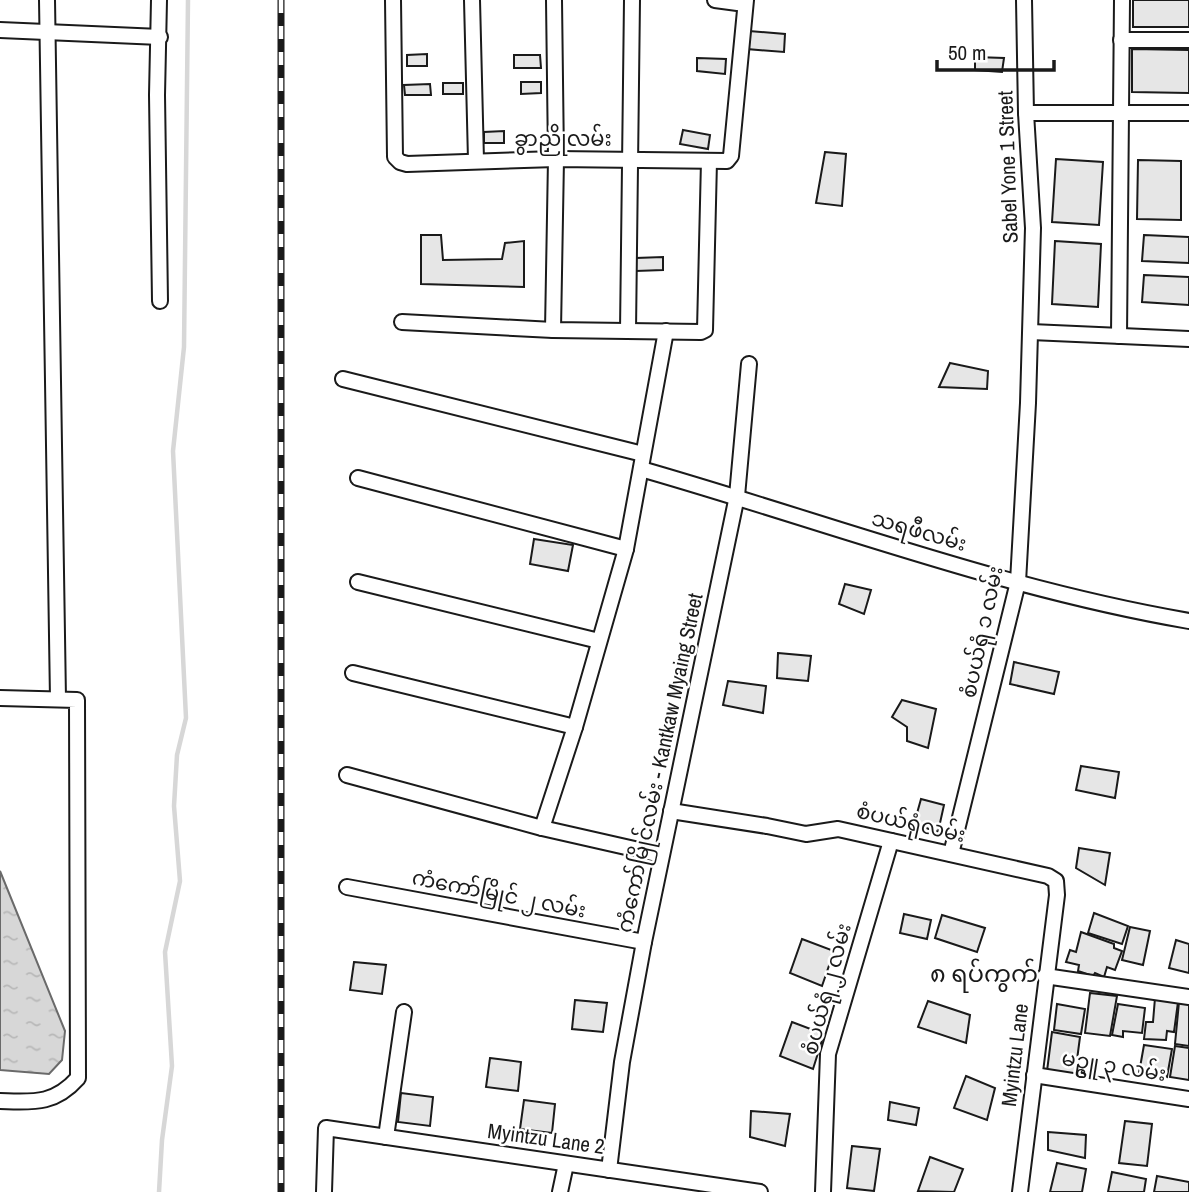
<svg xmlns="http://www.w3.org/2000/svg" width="1189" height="1192" font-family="'Archivo Narrow','Noto Sans Myanmar',sans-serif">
	<defs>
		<pattern id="water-ripples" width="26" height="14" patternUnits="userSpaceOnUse" patternTransform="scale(1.75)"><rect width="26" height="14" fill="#d7d7d7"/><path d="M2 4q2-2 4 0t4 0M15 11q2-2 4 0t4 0" fill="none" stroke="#b8b8b8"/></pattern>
	</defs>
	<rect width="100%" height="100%" fill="#fff"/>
	<!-- water -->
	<path fill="url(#water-ripples)" stroke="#6a6a6a" stroke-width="2" d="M0 871 65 1031 62 1060 49 1074 0 1070Z"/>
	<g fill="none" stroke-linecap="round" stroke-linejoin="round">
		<!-- stream -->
		<path stroke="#d7d7d7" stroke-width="4.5" d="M159 1192 162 1140 172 1066 165 952 180 881 174 806 177 755 186 718 173 451 184 347 188 0"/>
	</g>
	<!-- building -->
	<g fill="#e6e6e6" stroke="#1a1a1a" stroke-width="2">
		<rect x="1133" y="0" width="56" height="27"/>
		<path d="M749 31 785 34 784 52 747 49Z"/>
		<path d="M1132 49 1189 50V93L1132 92Z"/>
		<path d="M427 54V66H407V55Z"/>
		<path d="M514 55H540L541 68H514Z"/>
		<path d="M975 57 1004 58 1002 72 975 70Z"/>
		<path d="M697 58 726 59 725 74 697 71Z"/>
		<path d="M521 82H541V93L521 94Z"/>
		<rect x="443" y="83" width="20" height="11"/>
		<path d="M430 84 431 95H405L404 85Z"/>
		<path d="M683 130 710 135 708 149 680 144Z"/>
		<path d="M504 131V143H484V132Z"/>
		<path d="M825 152 846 154 842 206 816 203Z"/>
		<path d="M1056 159 1103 162 1099 225 1052 222Z"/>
		<path d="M1138 160 1181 161V220L1137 219Z"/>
		<path d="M421 235H441L443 260 502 259 505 243 524 241V287L421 284Z"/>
		<path d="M1144 235 1189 237V263L1142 261Z"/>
		<path d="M1055 241 1101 244 1098 307 1052 304Z"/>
		<path d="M663 257V270L636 271V258Z"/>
		<path d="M1144 275 1189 277V305L1142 302Z"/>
		<path d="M950 363 988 371 987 389 939 387Z"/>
		<path d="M534 539 573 545 568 571 530 564Z"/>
		<path d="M845 584 871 590 864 614 839 604Z"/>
		<path d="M778 653 811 656 808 681 777 678Z"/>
		<path d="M1014 662 1059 672 1054 694 1010 684Z"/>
		<path d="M728 681 766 686 763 713 723 705Z"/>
		<path d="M902 700 936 709 928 748 907 741V727L892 717Z"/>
		<path d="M1081 766 1119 772 1115 798 1076 790Z"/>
		<path d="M921 799 944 805 938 832 914 824Z"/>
		<path d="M1079 848 1110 853 1105 885 1076 868Z"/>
		<path d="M1094 913 1128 926 1122 944 1088 933Z"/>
		<path d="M904 914 931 920 927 939 900 933Z"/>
		<path d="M942 915 985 928 977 952 935 938Z"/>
		<path d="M1130 927 1150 931 1143 965 1122 960Z"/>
		<path d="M1081 932 1114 944V948L1122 951 1115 970 1107 967 1104 977 1095 973 1093 976 1078 971 1079 965 1066 962 1070 950 1076 952Z"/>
		<path d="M802 939 834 951 822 986 790 973Z"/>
		<path d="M1176 940 1189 944V973L1169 968Z"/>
		<path d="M354 962 386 965 382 994 350 990Z"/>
		<path d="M1090 993 1117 996 1110 1036 1085 1033Z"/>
		<path d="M1155 998 1178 1002 1174 1032 1167 1031 1166 1040 1144 1039 1146 1022H1153Z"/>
		<path d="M575 1000 607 1003 603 1032 572 1029Z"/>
		<path d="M928 1001 970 1015 966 1043 918 1027Z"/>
		<path d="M1179 1002 1189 1003V1046L1175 1044Z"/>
		<path d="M1057 1004 1085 1009 1081 1034 1054 1030Z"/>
		<path d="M1118 1004 1145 1008 1142 1033 1123 1031V1037L1112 1035Z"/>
		<path d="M792 1022 824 1034 813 1069 780 1056Z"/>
		<path d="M1052 1032 1080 1037 1075 1075 1047 1071Z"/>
		<path d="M1144 1045 1172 1049 1167 1077 1139 1073Z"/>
		<path d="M1175 1046 1189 1048V1080L1170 1077Z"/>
		<path d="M490 1058 521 1062 518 1091 486 1087Z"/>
		<path d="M966 1076 995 1088 987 1120 954 1108Z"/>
		<path d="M401 1093 433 1097 430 1126 398 1122Z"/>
		<path d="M524 1100 555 1104 552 1133 520 1129Z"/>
		<path d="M890 1102 919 1108 916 1125 888 1120Z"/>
		<path d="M751 1111 790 1114 785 1146 750 1137Z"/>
		<path d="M1125 1121 1152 1124 1147 1166 1119 1163Z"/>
		<path d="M1048 1132 1086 1135 1085 1158 1048 1150Z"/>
		<path d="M852 1146 880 1149 874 1191 847 1188Z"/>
		<path d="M930 1157 963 1169 954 1192 918 1191Z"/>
		<path d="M1057 1163 1086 1169 1082 1192H1050Z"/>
		<path d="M1112 1172 1146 1179 1144 1192H1108Z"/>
		<path d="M1157 1176 1189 1182V1192H1154Z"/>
	</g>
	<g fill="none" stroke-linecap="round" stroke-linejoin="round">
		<defs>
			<g id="street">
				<path d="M47 0 58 699"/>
				<path d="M159 0 157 95 160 301"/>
				<path d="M393 0 395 157 400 162 407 164 556 159 727 161 731 156 746 0"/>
				<path d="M472 0 476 160"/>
				<path d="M715 0 745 4"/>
				<path d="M0 30 160 37"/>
				<path d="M1121 40H1189"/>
				<path d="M1026 113H1189"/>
				<path d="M402 322 553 330 701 332 705 330 709 161"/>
				<path d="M553 330 556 159 554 0"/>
				<path d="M628 331 632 0"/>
				<path d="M1031 332 1189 339"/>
				<path d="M1119 336 1122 0"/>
				<path d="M343 379 643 454"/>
				<path d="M641 469C823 521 1002 589 1189 621"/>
				<path d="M358 478 626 549"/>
				<path d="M358 582 599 641"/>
				<path d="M353 673 575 727"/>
				<path d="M0 698 77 700 78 1078C54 1105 33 1102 0 1101"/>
				<path d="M347 775 542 828 661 855"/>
				<path d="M671 811 767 826 806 834 838 829 1048 876 1056 881 1057 895 1020 1192"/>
				<path d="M542 828 575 727 626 549 666 331"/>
				<path d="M951 854 1018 582 1028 403 1033 228 1026 113 1024 0"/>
				<path d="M347 887 644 942"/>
				<path d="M1045 976 1189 997"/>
				<path d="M1034 1075 1189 1099"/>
				<path d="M386 1137 404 1012"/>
				<path d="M609 1170 622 1062 644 942 737 496 749 364"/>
				<path d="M324 1192 326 1128 760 1192"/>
				<path d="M560 1192 566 1164"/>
				<path d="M823 1192 828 1054 891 841"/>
			</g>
		</defs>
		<!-- street casing -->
		<use href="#street" stroke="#1a1a1a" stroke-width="18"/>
		<!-- street -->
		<use href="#street" stroke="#fff" stroke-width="14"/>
		<defs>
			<path id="rail" d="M281 0V1192"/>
		</defs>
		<!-- rail casing -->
		<use href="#rail" stroke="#1a1a1a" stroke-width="7"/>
		<!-- rail -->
		<use href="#rail" stroke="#fff" stroke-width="4.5" stroke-dasharray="13" stroke-linecap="butt"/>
	</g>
	<g text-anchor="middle" stroke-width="5" stroke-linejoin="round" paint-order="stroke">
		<!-- street labels -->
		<g font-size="21" fill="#1a1a1a" stroke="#fff">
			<text x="563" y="146">ခွာညိုလမ်း</text>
			<text transform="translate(1008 167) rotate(-92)" y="7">Sabel Yone 1 Street</text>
			<text transform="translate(919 531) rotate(16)" y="7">သရဖီလမ်း</text>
			<text transform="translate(982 632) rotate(-78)" y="7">စံပယ်ရုံ ၁ လမ်း</text>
			<text transform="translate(660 763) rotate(-78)" y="7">ကံကော်မြိုင်လမ်း - Kantkaw Myaing Street</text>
			<text transform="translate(911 823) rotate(13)" y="7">စံပယ်ရုံလမ်း</text>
			<text transform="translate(499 894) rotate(11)" y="7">ကံကော်မြိုင် ၂ လမ်း</text>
			<text transform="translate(827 989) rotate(-75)" y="7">စံပယ်ရုံ ၂ လမ်း</text>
			<text transform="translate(1015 1055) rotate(-83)" y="7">Myintzu Lane</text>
			<text transform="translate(1114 1066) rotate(9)" y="7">မဥ္ဇူ ၃ လမ်း</text>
			<text transform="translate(546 1139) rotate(8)" y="7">Myintzu Lane 2</text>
		</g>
		<!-- quarter labels -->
		<g font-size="24" fill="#1a1a1a" stroke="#fff">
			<text x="984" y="982">၈ ရပ်ကွက်</text>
		</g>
	</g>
	<!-- scale -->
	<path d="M937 60v10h117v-10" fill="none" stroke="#1a1a1a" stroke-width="3.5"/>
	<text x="948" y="60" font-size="21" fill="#1a1a1a" stroke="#ffffff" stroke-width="5" paint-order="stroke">50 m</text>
</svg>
